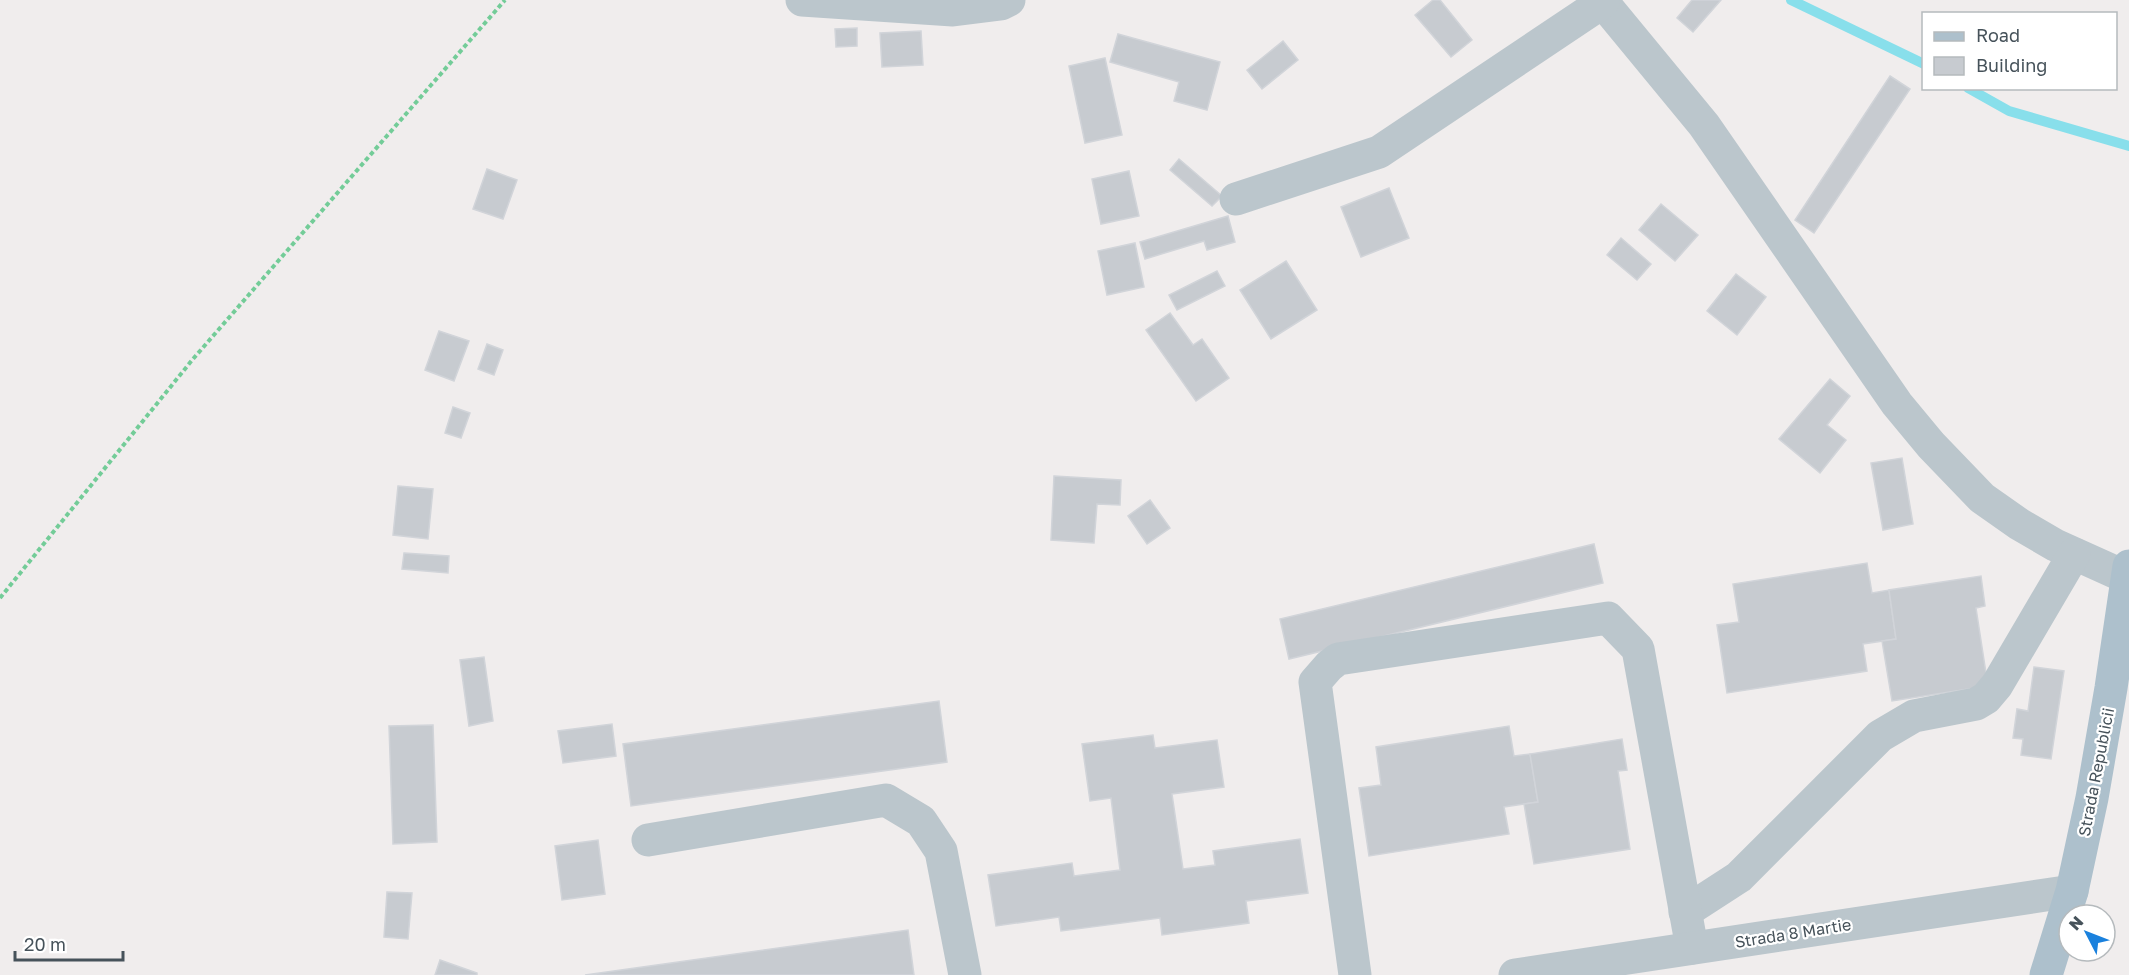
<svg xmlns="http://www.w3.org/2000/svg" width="2129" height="975" font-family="'Golos Text',sans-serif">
	<rect width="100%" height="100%" fill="#f0eded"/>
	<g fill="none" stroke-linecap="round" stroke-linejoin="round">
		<!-- stream -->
		<g stroke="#88dfeb" stroke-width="10">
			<path d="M1791 0 1924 64"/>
			<path d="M1968 88 2009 111 2129 146"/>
		</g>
	</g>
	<!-- building -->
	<g fill="#c7cbd0" stroke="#d1d4d9" stroke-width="1.5">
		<path d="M1433 0H1440L1472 40 1451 57 1415 15Z"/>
		<path d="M1692 0H1721L1693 32 1677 18Z"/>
		<path d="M857 28V46L836 47 835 29Z"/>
		<path d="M921 31 923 65 882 67 880 33Z"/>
		<path d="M1118 34 1220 62 1207 110 1174 101 1179 82 1110 62Z"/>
		<path d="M1283 41 1298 60 1262 89 1247 70Z"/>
		<path d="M1105 58 1122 135 1085 143 1069 66Z"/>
		<path d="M1890 76 1910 89 1814 233 1795 220Z"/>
		<path d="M1179 159 1222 196 1212 206 1170 170Z"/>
		<path d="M487 169 517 180 503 219 473 209Z"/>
		<path d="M1129 171 1139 216 1101 224 1092 179Z"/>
		<path d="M1389 188 1409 238 1361 257 1341 207Z"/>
		<path d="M1661 204 1698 235 1675 261 1639 230Z"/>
		<path d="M1228 216 1235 242 1207 250 1204 241 1145 259 1140 242Z"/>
		<path d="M1621 238 1651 264 1637 280 1607 255Z"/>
		<path d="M1135 243 1144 287 1107 295 1098 251Z"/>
		<path d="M1286 261 1317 310 1271 339 1240 290Z"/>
		<path d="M1217 271 1225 286 1177 310 1169 295Z"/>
		<path d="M1736 274 1766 297 1737 335 1707 311Z"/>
		<path d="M1170 313 1193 345 1202 339 1229 378 1196 401 1146 330Z"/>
		<path d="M439 331 469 341 454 381 425 370Z"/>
		<path d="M487 344 503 350 494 375 478 369Z"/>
		<path d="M1830 379 1850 396 1827 425 1846 440 1820 473 1779 439Z"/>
		<path d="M453 407 470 413 461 438 445 433Z"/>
		<path d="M1902 458 1913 524 1883 530 1871 463Z"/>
		<path d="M1054 476 1121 480 1120 505 1097 504 1094 543 1051 540Z"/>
		<path d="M398 486 433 489 428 539 393 535Z"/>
		<path d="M1150 500 1170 528 1147 544 1128 516Z"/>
		<path d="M1594 544 1603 583 1289 659 1280 619Z"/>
		<path d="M404 553 449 556 448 573 402 569Z"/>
		<path d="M1867 563 1872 593 1889 590 1896 639 1863 644 1867 671 1727 693 1717 625 1739 622 1733 584Z"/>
		<path d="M1981 576 1985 606 1976 608 1988 686 1892 701 1882 641 1896 639 1889 590Z"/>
		<path d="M484 657 493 721 469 726 460 660Z"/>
		<path d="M2034 667 2064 671 2051 759 2021 755 2023 739 2013 738 2017 709 2028 711Z"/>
		<path d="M939 701 947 762 631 806 623 744Z"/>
		<path d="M612 724 616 756 563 763 558 731Z"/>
		<path d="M433 725 437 842 393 844 389 726Z"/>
		<path d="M1509 726 1514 756 1530 754 1538 802 1504 807 1509 834 1369 856 1359 788 1381 785 1376 747Z"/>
		<path d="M1153 735 1155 748 1217 740 1224 787 1172 794 1183 869 1215 865 1213 851 1300 839 1308 893 1246 901 1249 923 1162 935 1160 918 1061 931 1059 917 996 926 988 875 1072 863 1074 876 1120 870 1111 798 1090 801 1082 744Z"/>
		<path d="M1622 739 1627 770 1618 771 1630 849 1534 864 1524 804 1538 802 1530 754Z"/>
		<path d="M598 840 605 894 562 900 555 846Z"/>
		<path d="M387 892 412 893 408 939 384 937Z"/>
		<path d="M908 930 914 975H585Z"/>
		<path d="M440 960 477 973V975H435Z"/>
	</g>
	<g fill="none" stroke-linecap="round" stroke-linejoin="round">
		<!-- path -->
		<path stroke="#73cc98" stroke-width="4" stroke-dasharray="4.5 3" stroke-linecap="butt" d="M0 598 193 359 505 0"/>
		<!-- minor -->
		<g stroke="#bbc6cc" stroke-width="33">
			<path d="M802 0 953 10 1001 4 1009 0"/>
			<path d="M1601 0 1704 125 1897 404 1931 445 1982 498 2019 524 2055 545 2128 578"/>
			<path d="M1236 199 1379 152 1603 2"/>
			<path d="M648 840 886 800 921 821 941 851 965 975"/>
			<path d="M1685 912 1739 877 1880 736 1914 716 1976 704 1986 698 1997 685 2074 554"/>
			<path d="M1355 975 1315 682 1329 666 1338 659 1608 618 1638 649 1692 948"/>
			<path d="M1515 975 2072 891"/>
		</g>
		<!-- major -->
		<path stroke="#adc0cc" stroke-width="33" d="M2046 975 2072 891 2092 798 2111 688 2129 566"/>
	</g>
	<g text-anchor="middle" stroke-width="4.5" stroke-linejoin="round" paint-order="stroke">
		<!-- street labels -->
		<g font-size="16" fill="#46525a" stroke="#fff">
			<text transform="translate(2096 772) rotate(-79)" y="6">Strada Republicii</text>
			<text transform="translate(1793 933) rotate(-9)" y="6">Strada 8 Martie</text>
		</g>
	</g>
	<!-- legend -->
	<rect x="1922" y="12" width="195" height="78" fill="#ffffff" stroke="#b5babd" stroke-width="1.5"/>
	<rect x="1934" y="32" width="30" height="9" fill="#adc0cc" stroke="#b5babd" stroke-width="1.5"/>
	<text x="1976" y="42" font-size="18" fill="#46525a">Road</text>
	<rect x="1934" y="57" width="30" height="18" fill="#c7cbd0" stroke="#b5babd" stroke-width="1.5"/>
	<text x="1976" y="72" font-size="18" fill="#46525a">Building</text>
	<!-- north arrow -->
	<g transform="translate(2087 933) rotate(312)"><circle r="28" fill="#ffffff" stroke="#b5babd" stroke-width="1.5"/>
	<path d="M0-4.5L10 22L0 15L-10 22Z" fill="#1a81dd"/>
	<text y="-9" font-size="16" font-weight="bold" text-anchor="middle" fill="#46525a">N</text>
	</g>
	<!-- scale -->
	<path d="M15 951v9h108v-9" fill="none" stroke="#46525a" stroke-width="3"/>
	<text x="24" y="951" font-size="18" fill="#46525a" stroke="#ffffff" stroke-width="4.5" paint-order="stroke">20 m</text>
</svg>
